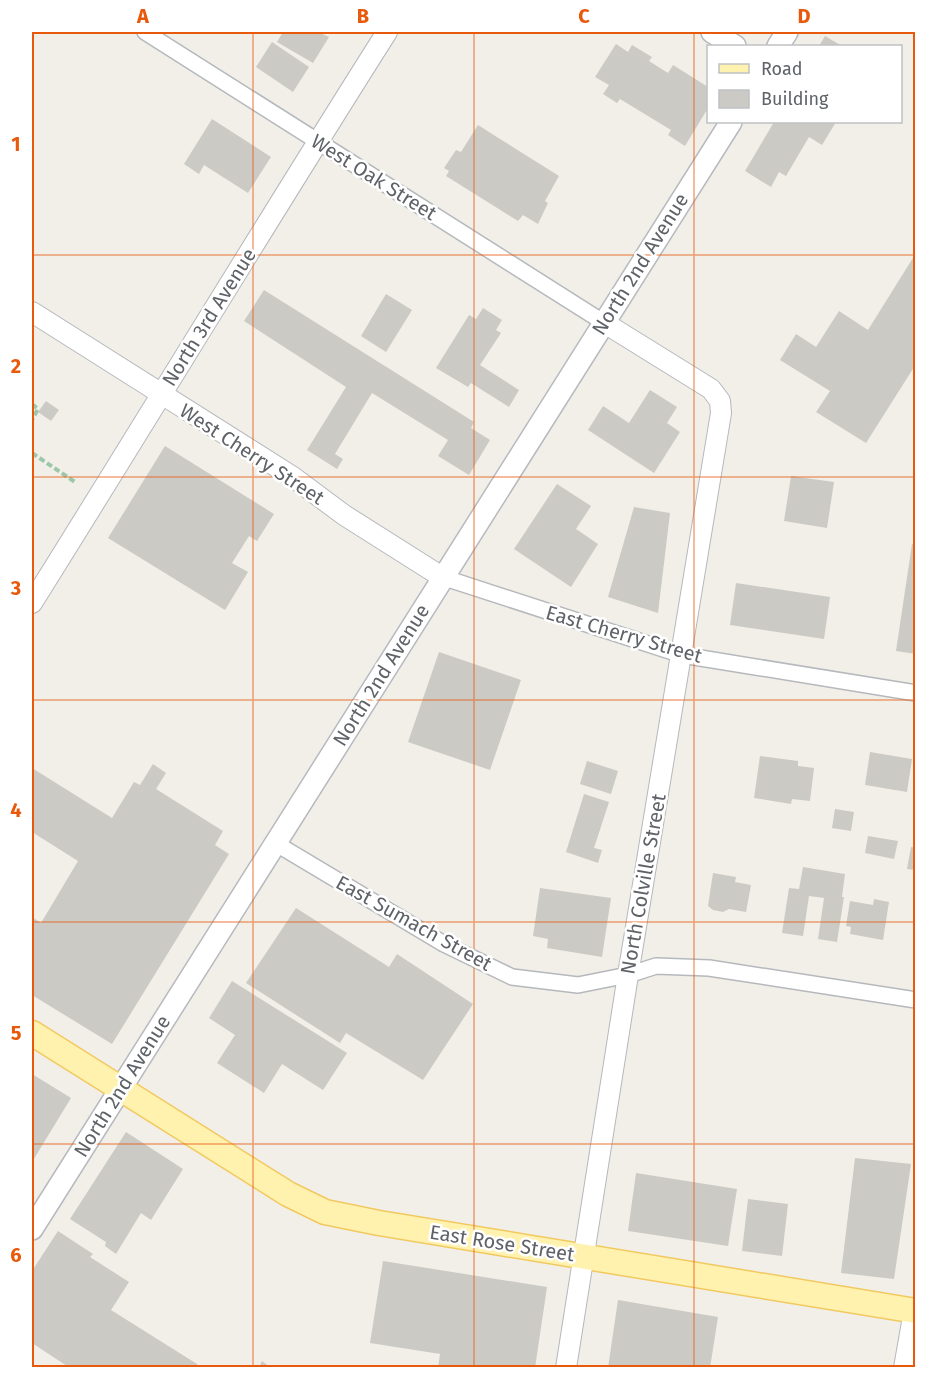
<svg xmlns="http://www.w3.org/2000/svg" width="947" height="1399" font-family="'Fira Sans',sans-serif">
	<rect width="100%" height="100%" fill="#f1efe8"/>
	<!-- building -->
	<g fill="#cccac5">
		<path d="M283 32H318L329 37 313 63 277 42Z"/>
		<path d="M825 36 842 46H819Z"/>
		<path d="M272 42 309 67 293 92 256 67Z"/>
		<path d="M616 44 628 52 632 45 652 57 649 61 668 73 673 65 708 87V108L685 146 668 135 671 130 620 99 617 103 603 94 609 85 595 77Z"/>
		<path d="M212 119 271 157 248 193 204 165 199 174 184 164Z"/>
		<path d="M774 122H836L822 145 809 137 786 176 779 172 771 187 745 171Z"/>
		<path d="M478 125 559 176 545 201 548 203 538 224 523 215 518 221 446 176 449 171 444 168 456 150 461 152Z"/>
		<path d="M916 253V364L866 443 816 412 830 391 780 360 796 334 816 347 839 311 868 330Z"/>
		<path d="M264 290 474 422 471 428 490 440 469 475 438 456 448 440 372 393 335 454 343 459 337 469 307 450 346 387 244 321Z"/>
		<path d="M386 294 412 310 386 352 361 336Z"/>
		<path d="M483 308 502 320 496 330 501 333 480 365 519 390 509 407 471 383 468 387 436 368 469 315 476 319Z"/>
		<path d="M650 390 677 407 667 423 680 432 654 473 588 430 603 406 629 423Z"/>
		<path d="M46 401 59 410 51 421 38 412Z"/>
		<path d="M165 446 274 514 257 541 249 536 232 563 248 572 225 610 108 538Z"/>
		<path d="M791 476 834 482 827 528 784 521Z"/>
		<path d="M557 484 591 506 576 529 598 544 571 587 514 549Z"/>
		<path d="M634 507 670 513 658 613 608 597Z"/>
		<path d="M912 544H916V654L896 651Z"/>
		<path d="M736 583 830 597 824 639 730 625Z"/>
		<path d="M439 652 521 680 490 770 408 742Z"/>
		<path d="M870 752 912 759 907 792 865 785Z"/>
		<path d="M760 756 798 761V766L814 768 810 801 792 799 791 804 754 798Z"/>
		<path d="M587 761 618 771 611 794 580 784Z"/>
		<path d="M153 764 166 773 156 789 223 831 215 845 229 854 112 1044 32 995V917L41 923 78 861 32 832V768L112 818 134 782 140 785Z"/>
		<path d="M584 794 609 802 594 848 602 850 598 863 566 852Z"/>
		<path d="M835 809 854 812 851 831 832 828Z"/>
		<path d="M868 836 898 841 894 859 865 853Z"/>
		<path d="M911 847 916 848V870L907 869Z"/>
		<path d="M803 867 845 874 842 897H844L837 942 818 939 824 898 809 896 803 936 782 933 789 888 799 889Z"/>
		<path d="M713 873 736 877 735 882 751 885 746 912 729 909 723 912 713 910 708 906Z"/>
		<path d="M540 888 611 898 602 957 547 948 548 939 533 936Z"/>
		<path d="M874 899 889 902 883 940 850 934 851 927 846 926 850 901 873 905Z"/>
		<path d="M296 908 389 967 397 954 473 1004 423 1080 346 1033 340 1043 246 983Z"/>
		<path d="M232 981 347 1053 323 1090 282 1064 264 1093 217 1063 235 1035 209 1018Z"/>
		<path d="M32 1074 71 1098 32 1162Z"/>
		<path d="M126 1132 183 1169 151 1220 141 1213 116 1254 105 1246 106 1242 70 1219Z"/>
		<path d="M855 1158 911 1164 894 1279 841 1273Z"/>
		<path d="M636 1173 737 1189 728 1246 628 1231Z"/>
		<path d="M748 1199 788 1204 782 1256 742 1251Z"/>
		<path d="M58 1231 93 1254 90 1257 129 1282 111 1310 197 1364 199 1368H70L32 1343V1271Z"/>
		<path d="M383 1261 547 1287 535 1368H438L440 1354 370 1343Z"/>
		<path d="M618 1300 718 1317 710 1368H608Z"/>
		<path d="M262 1361 271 1368H259Z"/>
	</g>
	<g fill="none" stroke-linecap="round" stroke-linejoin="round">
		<defs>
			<g id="minor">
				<path d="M145 32 603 322"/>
				<path d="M442 577 682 655 916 693"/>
				<path d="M275 843 444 944 512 977 578 985 628 975 656 966 709 968 916 1000"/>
			</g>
			<g id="tertiary">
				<path d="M32 312 293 477 344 515 442 577"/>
				<path d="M32 603C151 413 267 221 387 32"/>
				<path d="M566 1368 628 975 721 413 720 401 711 389 603 322"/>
				<path d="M904 1368 914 1311"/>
			</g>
			<g id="secondary">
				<path d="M712 32 735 46"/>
				<path d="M778 46 787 32"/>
				<path d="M32 1229 731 122"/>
			</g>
			<path id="primary" d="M32 1033 288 1194 325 1212 379 1223 916 1311"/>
		</defs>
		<!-- minor casing -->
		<use href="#minor" stroke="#b5b8bc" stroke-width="18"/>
		<!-- tertiary casing -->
		<use href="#tertiary" stroke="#b5b8bc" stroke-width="22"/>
		<!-- secondary casing -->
		<use href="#secondary" stroke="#b6babf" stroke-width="24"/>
		<!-- primary casing -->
		<use href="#primary" stroke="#f2c960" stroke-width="27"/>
		<!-- path -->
		<g stroke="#9cc7a9" stroke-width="4" stroke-dasharray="6 3" stroke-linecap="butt">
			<path d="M32 404 38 409 32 420"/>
			<path d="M32 453 75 482"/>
		</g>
		<!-- minor -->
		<use href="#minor" stroke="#fff" stroke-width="15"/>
		<!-- tertiary -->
		<use href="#tertiary" stroke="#fff" stroke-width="20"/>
		<!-- secondary -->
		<use href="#secondary" stroke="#fff" stroke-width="21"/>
		<!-- primary -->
		<use href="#primary" stroke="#fff2af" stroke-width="24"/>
	</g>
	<!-- grid -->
	<path fill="none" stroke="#e8590c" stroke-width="1.5" stroke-opacity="0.55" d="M253 32V1368M474 32V1368M694 32V1368M32 255H916M32 477H916M32 700H916M32 922H916M32 1144H916"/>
	<g text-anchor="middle" stroke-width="5" stroke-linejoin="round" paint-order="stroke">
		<!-- street labels -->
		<g font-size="20" fill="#5f6368" stroke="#fff">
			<text transform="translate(374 177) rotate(32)" y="7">West Oak Street</text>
			<text transform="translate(640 264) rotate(-58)" y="7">North 2nd Avenue</text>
			<text transform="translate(209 317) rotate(-58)" y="7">North 3rd Avenue</text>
			<text transform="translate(252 454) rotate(33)" y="7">West Cherry Street</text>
			<text transform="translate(624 634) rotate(16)" y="7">East Cherry Street</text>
			<text transform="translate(381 675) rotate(-58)" y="7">North 2nd Avenue</text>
			<text transform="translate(643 884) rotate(-80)" y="7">North Colville Street</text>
			<text transform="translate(414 923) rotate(29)" y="7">East Sumach Street</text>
			<text transform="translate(122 1086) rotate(-58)" y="7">North 2nd Avenue</text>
			<text transform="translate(502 1243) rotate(9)" y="7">East Rose Street</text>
		</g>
	</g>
	<!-- border -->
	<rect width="947" height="1399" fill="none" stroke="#ffffff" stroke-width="66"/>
	<!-- legend -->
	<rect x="707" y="45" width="195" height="78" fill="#ffffff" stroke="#bfc1c3" stroke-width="1.5"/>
	<rect x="719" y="64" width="30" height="9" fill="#fff2af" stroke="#bfc1c3" stroke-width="1.5"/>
	<text x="761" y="75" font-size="18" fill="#5f6368">Road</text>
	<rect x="719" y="90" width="30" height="18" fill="#cccac5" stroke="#bfc1c3" stroke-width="1.5"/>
	<text x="761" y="105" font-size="18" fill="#5f6368">Building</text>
	<rect x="33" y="33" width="881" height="1333" fill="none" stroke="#e8590c" stroke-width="2"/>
	<g font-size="20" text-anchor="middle" font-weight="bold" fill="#e8590c">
		<text x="143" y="23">A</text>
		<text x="363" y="23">B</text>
		<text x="584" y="23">C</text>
		<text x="804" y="23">D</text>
		<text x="16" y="151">1</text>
		<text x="16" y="373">2</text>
		<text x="16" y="595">3</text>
		<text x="16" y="817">4</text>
		<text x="16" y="1040">5</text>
		<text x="16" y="1262">6</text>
	</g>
</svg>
